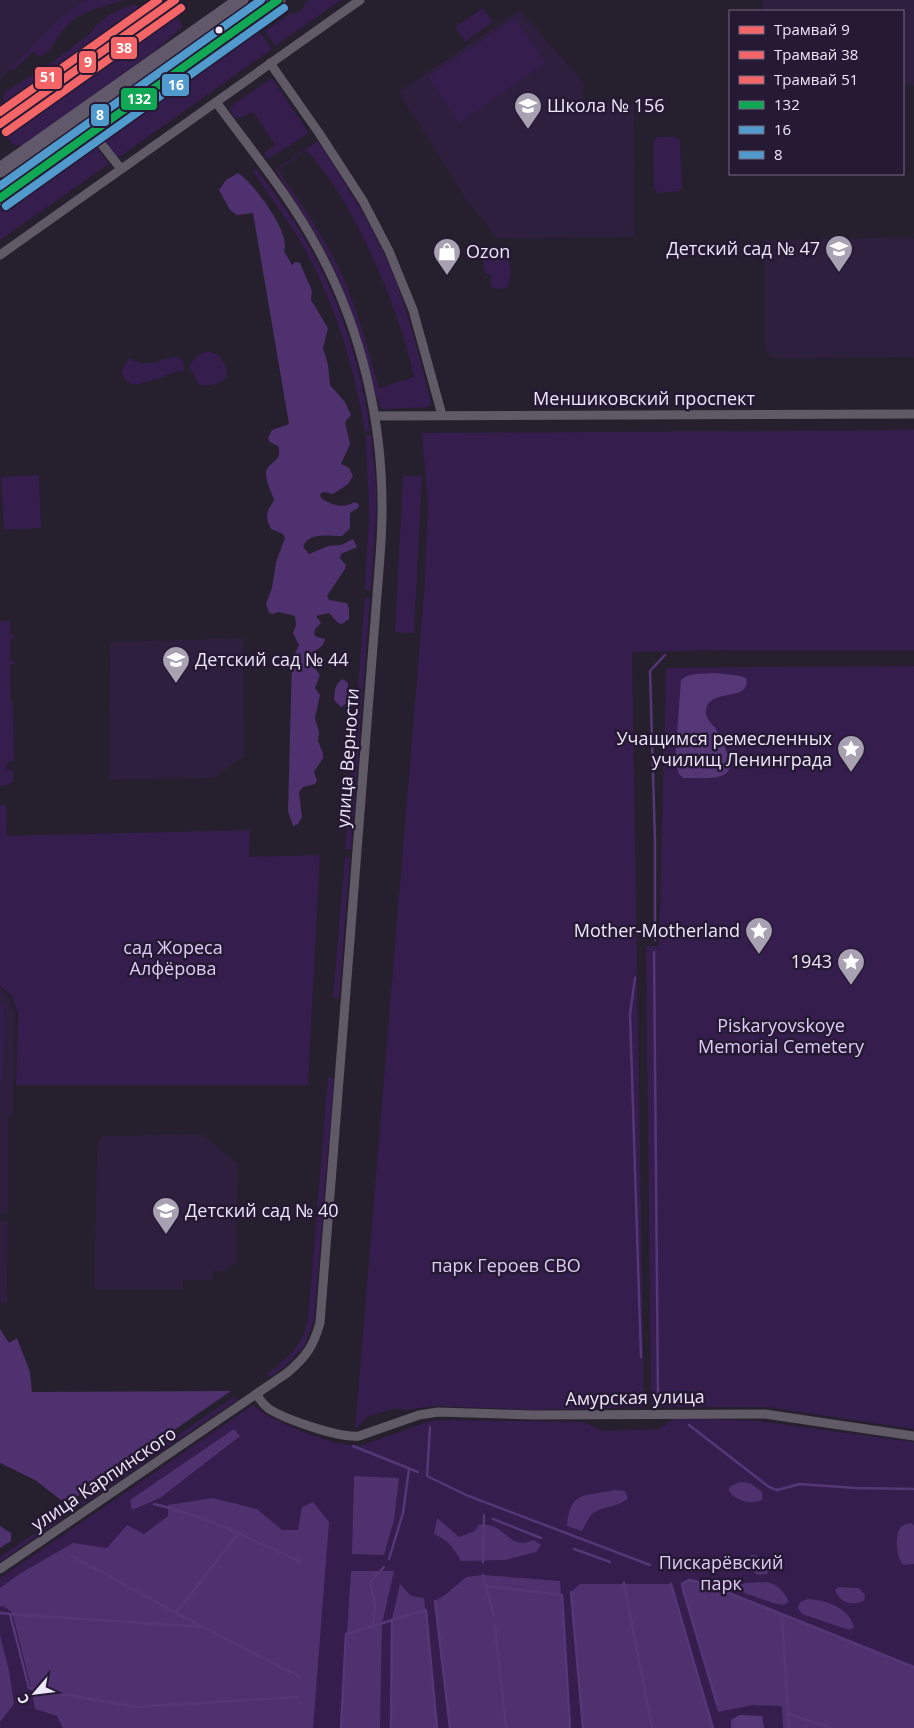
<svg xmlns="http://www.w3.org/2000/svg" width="914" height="1728" font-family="'Open Sans',sans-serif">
	<rect width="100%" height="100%" fill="#261f2d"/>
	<!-- built -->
	<g fill="#2d1f3d">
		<path d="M0 0H85L59 19 0 80Z"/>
		<path d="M763 0H914V85H903V11H763Z"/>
		<path d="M520 10 584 83 582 100 634 104 635 237 497 238 467 201 398 92Z"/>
		<path d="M909 237 914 239V357L771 358 765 350V240Z"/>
		<path d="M243 638 244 756 214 778 109 780 110 642Z"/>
		<path d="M0 988 9 997 15 1014 13 1116H8V1213H0L1 1221H8L7 1303H0Z"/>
		<path d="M202 1134 238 1164 236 1263 224 1271H213V1280H183V1289H94L97 1143 103 1136Z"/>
	</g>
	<!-- green -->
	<g fill="#351d4d" fill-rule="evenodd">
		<path d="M85 0H124C103 7 80 10 65 28 56 38 52 51 40 57L33 52 14 69 9 70 59 19Z"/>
		<path d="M309 0H341L275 46 265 31 292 12 293 15 305 7 303 4Z"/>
		<path d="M133 5 146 7 132 17 133 20 0 113V104L4 101 3 97 6 91 51 63 91 33C98 19 119 9 133 5Z"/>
		<path d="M483 8 493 22 465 42 455 27Z"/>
		<path d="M171 9 183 26 156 50 21 147 12 144 1 127 147 22 149 24Z"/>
		<path d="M515 18 546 63 459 123 428 77Z"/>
		<path d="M260 32 272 49 118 158 104 141 103 134 106 131 230 45 232 48 242 41Z"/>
		<path d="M185 50 188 55 0 187V180Z"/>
		<path d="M272 78 309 133 268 159 264 153 275 145 253 112 242 117 235 118 229 109 235 103Z"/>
		<path d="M657 137H675L680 141 682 187 680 191 659 193 654 189 653 142Z"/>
		<path d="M318 141C339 174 361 207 379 243 404 292 417 348 431 402L428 407 388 409H382L379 406 358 330 338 277 322 244 275 170ZM305 151 311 155C321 168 332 181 340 195 372 248 401 318 414 377L379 388C367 346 356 303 337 264 320 231 299 201 278 170Z"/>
		<path d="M90 144 96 147 109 164 0 240V206Z"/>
		<path d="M256 168C276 195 296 222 311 250 342 305 362 370 370 431L365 432C354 364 332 293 296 234 282 213 267 192 253 171Z"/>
		<path d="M492 256 508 258C512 269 512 278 507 288L496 289 491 287V277L489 274 485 273 483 260Z"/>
		<path d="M208 351 219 355C221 359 226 365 227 370 229 384 208 387 199 385L189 366C193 359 199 353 208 351Z"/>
		<path d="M176 356 183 361 184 371H179C169 374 140 387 131 384 126 382 123 376 121 372L129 358C146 369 159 360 176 356Z"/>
		<path d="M914 430V650H726L632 652 644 1407 533 1410 437 1406C421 1406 409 1413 396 1408L367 1417 355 1430 424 593 428 506 422 433Z"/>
		<path d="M366 435H371L376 485V513L371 590H365L369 513Z"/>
		<path d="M39 475 41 528 4 530 1 477Z"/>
		<path d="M403 476H422L414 633 395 632Z"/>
		<path d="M365 598H370L351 850 345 849Z"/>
		<path d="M0 621H10V635H14V639H10V660L14 661 15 664 10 665 11 702 13 703 14 761 7 762V770H13V782C9 785 5 786 0 786Z"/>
		<path d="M914 666V1429L767 1407H651L646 946H659L666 668Z"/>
		<path d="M0 805H6L7 836 250 830 249 857 320 855 308 1085H16L18 1014 12 996 0 986Z"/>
		<path d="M345 857 350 858 339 999 333 997Z"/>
		<path d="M0 1000 4 1010 3 1077 0 1082Z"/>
		<path d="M328 1077 334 1078 314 1321 304 1347 283 1368 270 1377 267 1374C289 1357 301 1348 308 1320Z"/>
		<path d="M235 1396 237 1400 81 1506 76 1504Z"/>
		<path d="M253 1405C270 1421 336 1447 360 1446L427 1422 439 1420 584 1422 603 1431 659 1429 675 1418 759 1421 914 1442V1728H0V1578Z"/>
		<path d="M62 1514V1519L0 1562V1557Z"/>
	</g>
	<!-- forest -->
	<g fill="#4f316f">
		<path d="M238 173C253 182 292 234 284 251L292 265 295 262 300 263 312 291 311 300 328 328 323 348 328 365 330 385 345 402 351 415 345 422 350 444 341 464 349 468 353 476 348 484 333 494 324 492 320 494 321 498C330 505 344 509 354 502L359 504 358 508 350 513V528L342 536C329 536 308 532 303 547L309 554 328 546 341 545 353 539 357 547 341 554 340 558 346 565 345 569 327 596 329 600 347 603 349 609V619L342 624 338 623 329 613 316 616 321 623 315 629 314 634 317 637 325 639C323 650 312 650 307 658L320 675 315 688 320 695 315 718 319 732 318 741 323 753V758L314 772 317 781 315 784 303 787 299 792 302 817 298 824 293 826 288 811 292 660 299 645 293 633 296 625 295 616 278 612 273 614 269 613 266 604 272 588 276 562 285 538 283 534 271 529C264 515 267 512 274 500 271 491 266 482 266 473 267 461 284 462 278 446L270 442 268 438 272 430 289 424 253 213 237 215 230 210 219 190 226 180Z"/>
		<path d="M343 679 348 683 347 703 341 707 334 700C335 691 334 684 343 679Z"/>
		<path d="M0 1329 9 1343 17 1338 30 1372 32 1392 231 1391 66 1504 35 1480 0 1463Z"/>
		<path d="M234 1429 240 1436 160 1498 132 1510 130 1500Z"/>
		<path d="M354 1476 399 1478 394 1520 384 1555 352 1554Z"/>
		<path d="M740 1482 750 1483 762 1492V1500C751 1505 736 1501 729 1491V1487Z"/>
		<path d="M614 1490 625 1491 628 1498C618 1508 604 1505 592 1514 588 1518 585 1526 582 1531L567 1526C570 1489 586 1497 614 1490Z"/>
		<path d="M213 1498 257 1509 282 1530H298L302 1507 313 1502 329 1522 313 1728H63L57 1716 35 1709 31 1687 12 1612 3 1606 0 1607V1588L21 1573 73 1543 107 1548 127 1525 144 1534 168 1516V1505Z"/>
		<path d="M437 1518 459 1537 475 1531 479 1524C483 1525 488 1524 492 1526 508 1531 512 1550 533 1540L541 1545 536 1552 505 1560 461 1561C453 1547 449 1541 434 1534Z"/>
		<path d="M912 1523 914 1526V1564L904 1565C896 1560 894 1534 901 1527 904 1524 908 1524 912 1523Z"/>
		<path d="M0 1526 11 1533V1541L0 1548Z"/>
		<path d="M751 1555H755L767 1562 770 1570 767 1574 758 1575C750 1570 745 1564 751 1555Z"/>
		<path d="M351 1571H394L382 1624 380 1728H341Z"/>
		<path d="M483 1575 560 1581 570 1728H450L435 1601 445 1595 466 1577Z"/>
		<path d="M689 1580 704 1583 914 1667V1728H783L782 1706 753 1705 718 1712 684 1593 682 1584Z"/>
		<path d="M767 1582C779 1585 783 1591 789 1601L784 1605 773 1603 742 1592 739 1586 744 1583Z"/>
		<path d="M400 1584 411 1596 424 1598 437 1728H391L392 1619Z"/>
		<path d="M580 1584H671L713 1728H583L571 1592Z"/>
		<path d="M838 1587 859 1588 865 1595 864 1601C851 1606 840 1603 835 1590Z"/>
		<path d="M807 1599C826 1600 849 1607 854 1628L849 1630 802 1614 798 1608 800 1602Z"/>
		<path d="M0 1635 9 1671 14 1704 0 1722Z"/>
	</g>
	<!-- water -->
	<g fill="#553777">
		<path d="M715 673 741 676 746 678C752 703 711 687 706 709 705 719 711 722 716 729 720 736 723 743 726 750 742 785 705 777 683 778L679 774 675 761 681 680C689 672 704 674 715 673Z"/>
		<path d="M739 1715 762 1716 764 1728H731V1720Z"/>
	</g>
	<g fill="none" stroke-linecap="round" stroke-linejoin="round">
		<!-- stream -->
		<g stroke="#553777" stroke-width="2.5">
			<path d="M655 940V841L650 671 665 655"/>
			<path d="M654 952 658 1398"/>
			<path d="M635 978 630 1014 641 1357"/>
			<path d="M689 1425 769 1487 777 1490 800 1484 855 1488 914 1489"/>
			<path d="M430 1427 427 1476 466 1495 650 1565"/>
			<path d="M353 1446 418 1472"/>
			<path d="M154 1504C206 1516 253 1540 301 1562"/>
			<path d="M493 1519 541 1538"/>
			<path d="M574 1549 610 1562"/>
			<path d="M72 1556 176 1613 300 1677"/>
			<path d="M389 1559 403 1513 409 1469"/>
			<path d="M483 1562 484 1515"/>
			<path d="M483 1575 494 1616"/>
			<path d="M624 1583 652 1728"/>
			<path d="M671 1584 713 1728"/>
			<path d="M486 1586 562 1595 570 1728"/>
			<path d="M571 1592 583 1728"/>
			<path d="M435 1601 450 1728"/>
			<path d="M0 1613 10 1614"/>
			<path d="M176 1613 238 1534"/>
			<path d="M782 1615 789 1728"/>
			<path d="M495 1626 506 1728"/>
			<path d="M204 1627 10 1614 29 1688 136 1707 298 1697"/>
			<path d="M373 1627 375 1605 370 1582 384 1567"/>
			<path d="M717 1704 684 1593 682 1584 689 1580 704 1583 914 1667"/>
			<path d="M788 1714 831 1728"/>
			<path d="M341 1728 346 1634C373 1627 399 1617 426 1610L437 1728"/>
			<path d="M391 1728 392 1620"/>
		</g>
		<!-- street -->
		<g stroke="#605a66" stroke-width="9">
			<path d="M270 63 319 133 363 201 389 251 413 310 442 415"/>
			<path d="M92 132 121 169"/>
			<path d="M0 255 360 0"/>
			<path d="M375 416 914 414"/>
			<path d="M256 1394C260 1400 264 1405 269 1409 287 1420 339 1438 359 1436L419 1415 438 1412 533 1415 765 1414 914 1436"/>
			<path d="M0 1569 287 1373C306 1357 313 1347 320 1323L377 595C379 568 382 540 382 512 383 421 361 328 318 249 290 196 251 150 216 102"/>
		</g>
		<!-- primary -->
		<g stroke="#615969" stroke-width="15">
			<path d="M0 170 241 0"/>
			<path d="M0 198 278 0"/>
		</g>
		<defs>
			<path id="bus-1" d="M0 198 278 0"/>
			<path id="bus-2" d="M6 206 284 8"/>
			<path id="bus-3" d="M0 186 261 0"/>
		</defs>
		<!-- bus-1 casing -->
		<use href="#bus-1" stroke="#251933" stroke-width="11"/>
		<!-- bus-2 casing -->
		<use href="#bus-2" stroke="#251933" stroke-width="11"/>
		<!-- bus-3 casing -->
		<use href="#bus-3" stroke="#251933" stroke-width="11"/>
		<!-- bus-1 -->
		<use href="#bus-1" stroke="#10a855" stroke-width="8"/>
		<!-- bus-2 -->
		<use href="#bus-2" stroke="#509ace" stroke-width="8"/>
		<!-- bus-3 -->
		<use href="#bus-3" stroke="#509ace" stroke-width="8"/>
		<defs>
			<path id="tram-1" d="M0 124 175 0"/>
			<path id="tram-2" d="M6 132 181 8"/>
			<path id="tram-3" d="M0 112 158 0"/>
		</defs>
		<!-- tram-1 casing -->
		<use href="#tram-1" stroke="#251933" stroke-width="11"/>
		<!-- tram-2 casing -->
		<use href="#tram-2" stroke="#251933" stroke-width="11"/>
		<!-- tram-3 casing -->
		<use href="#tram-3" stroke="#251933" stroke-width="11"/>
		<!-- tram-1 -->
		<use href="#tram-1" stroke="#f36567" stroke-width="8"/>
		<!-- tram-2 -->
		<use href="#tram-2" stroke="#f36567" stroke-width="8"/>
		<!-- tram-3 -->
		<use href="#tram-3" stroke="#f36567" stroke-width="8"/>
	</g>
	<!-- icons -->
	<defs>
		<symbol id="school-pin" viewBox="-11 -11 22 30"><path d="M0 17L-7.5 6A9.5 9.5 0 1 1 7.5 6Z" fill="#a8a1b2" stroke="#251933"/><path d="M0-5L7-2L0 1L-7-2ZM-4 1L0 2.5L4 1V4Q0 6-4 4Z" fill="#fff"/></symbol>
		<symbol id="shop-pin" viewBox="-11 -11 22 30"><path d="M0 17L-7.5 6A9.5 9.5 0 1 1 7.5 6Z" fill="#a8a1b2" stroke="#251933"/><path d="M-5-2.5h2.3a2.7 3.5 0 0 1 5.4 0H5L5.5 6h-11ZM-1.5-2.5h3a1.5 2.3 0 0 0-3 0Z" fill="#fff"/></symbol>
		<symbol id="sight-pin" viewBox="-11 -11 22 30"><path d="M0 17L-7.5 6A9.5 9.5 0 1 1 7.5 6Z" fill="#a8a1b2" stroke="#251933"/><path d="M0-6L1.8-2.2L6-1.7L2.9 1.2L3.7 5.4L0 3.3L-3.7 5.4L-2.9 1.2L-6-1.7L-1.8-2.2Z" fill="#fff"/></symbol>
	</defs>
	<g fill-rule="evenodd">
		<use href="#school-pin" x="512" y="90" width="32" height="43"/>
		<use href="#school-pin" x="823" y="233" width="32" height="43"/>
		<use href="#shop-pin" x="431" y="236" width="32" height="43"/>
		<use href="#school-pin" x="160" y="644" width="32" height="43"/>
		<use href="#sight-pin" x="835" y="733" width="32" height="43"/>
		<use href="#sight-pin" x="743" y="915" width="32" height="43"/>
		<use href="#sight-pin" x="835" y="946" width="32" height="43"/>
		<use href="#school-pin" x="150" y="1195" width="32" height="43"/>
	</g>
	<!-- markers -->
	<circle fill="#eee7f9" stroke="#251933" stroke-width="2" cx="219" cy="30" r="4.5"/>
	<g text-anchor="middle" stroke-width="5" stroke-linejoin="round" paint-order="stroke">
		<!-- poi labels -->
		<g font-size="18" fill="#eee7f9" stroke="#251933" text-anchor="start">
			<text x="547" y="112">Школа № 156</text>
			<text x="820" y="255" text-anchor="end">Детский сад № 47</text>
			<text x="466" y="258">Ozon</text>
			<text x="195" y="666">Детский сад № 44</text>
			<text x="832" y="745" text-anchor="end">Учащимся ремесленных<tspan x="832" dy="21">училищ Ленинграда</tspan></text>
			<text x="740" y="937" text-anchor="end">Mother-Motherland</text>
			<text x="832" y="968" text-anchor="end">1943</text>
			<text x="185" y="1217">Детский сад № 40</text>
		</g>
		<!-- street labels -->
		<g font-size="18" fill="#eee7f9" stroke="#251933">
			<text x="644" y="405">Меншиковский проспект</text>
			<text transform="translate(348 758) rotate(-86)" y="6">улица Верности</text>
			<text transform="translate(635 1398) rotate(-1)" y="6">Амурская улица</text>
			<text transform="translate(104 1479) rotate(-34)" y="6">улица Карпинского</text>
		</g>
		<!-- park labels -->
		<g font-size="18" fill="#decdf6" stroke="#251933">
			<text x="173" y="954">сад Жореса<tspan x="173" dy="21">Алфёрова</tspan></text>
			<text x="781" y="1032">Piskaryovskoye<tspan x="781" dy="21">Memorial Cemetery</tspan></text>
			<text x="506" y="1272">парк Героев СВО</text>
			<text x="721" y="1569">Пискарёвский<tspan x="721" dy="21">парк</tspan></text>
		</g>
	</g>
	<g stroke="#251933" stroke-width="2">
		<rect x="110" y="36" width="28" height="24" rx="5" fill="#f36567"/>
		<rect x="78" y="50" width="19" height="24" rx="5" fill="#f36567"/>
		<rect x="34" y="66" width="29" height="24" rx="5" fill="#f36567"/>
		<rect x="161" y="73" width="29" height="24" rx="5" fill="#509ace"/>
		<rect x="120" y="87" width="38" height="24" rx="5" fill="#10a855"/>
		<rect x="90" y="103" width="20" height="24" rx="5" fill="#509ace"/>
	</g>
	<g font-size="14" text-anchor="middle" font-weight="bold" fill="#fff">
		<text x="124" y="53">38</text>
		<text x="88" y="67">9</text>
		<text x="48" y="82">51</text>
		<text x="176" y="90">16</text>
		<text x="139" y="104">132</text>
		<text x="100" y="120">8</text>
	</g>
	<!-- legend -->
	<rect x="729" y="10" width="175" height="165" fill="#251933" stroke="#756b82"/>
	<rect x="739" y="26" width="25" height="8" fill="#f36567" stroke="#756b82"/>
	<text x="774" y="35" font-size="15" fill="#eee7f9">Трамвай 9</text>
	<rect x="739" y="51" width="25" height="8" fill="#f36567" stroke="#756b82"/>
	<text x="774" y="60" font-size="15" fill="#eee7f9">Трамвай 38</text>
	<rect x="739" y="76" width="25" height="8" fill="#f36567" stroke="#756b82"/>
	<text x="774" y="85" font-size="15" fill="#eee7f9">Трамвай 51</text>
	<rect x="739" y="101" width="25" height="8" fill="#10a855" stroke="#756b82"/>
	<text x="774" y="110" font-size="15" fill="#eee7f9">132</text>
	<rect x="739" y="126" width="25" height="8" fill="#509ace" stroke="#756b82"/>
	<text x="774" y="135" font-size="15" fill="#eee7f9">16</text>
	<rect x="739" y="151" width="25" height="8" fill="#509ace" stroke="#756b82"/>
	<text x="774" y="160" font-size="15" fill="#eee7f9">8</text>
	<!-- north arrow -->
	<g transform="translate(35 1693) rotate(242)" stroke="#251933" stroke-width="4" paint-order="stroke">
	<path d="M0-4L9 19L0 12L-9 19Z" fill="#eee7f9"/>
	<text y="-8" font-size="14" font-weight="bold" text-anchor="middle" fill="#eee7f9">С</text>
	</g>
</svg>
